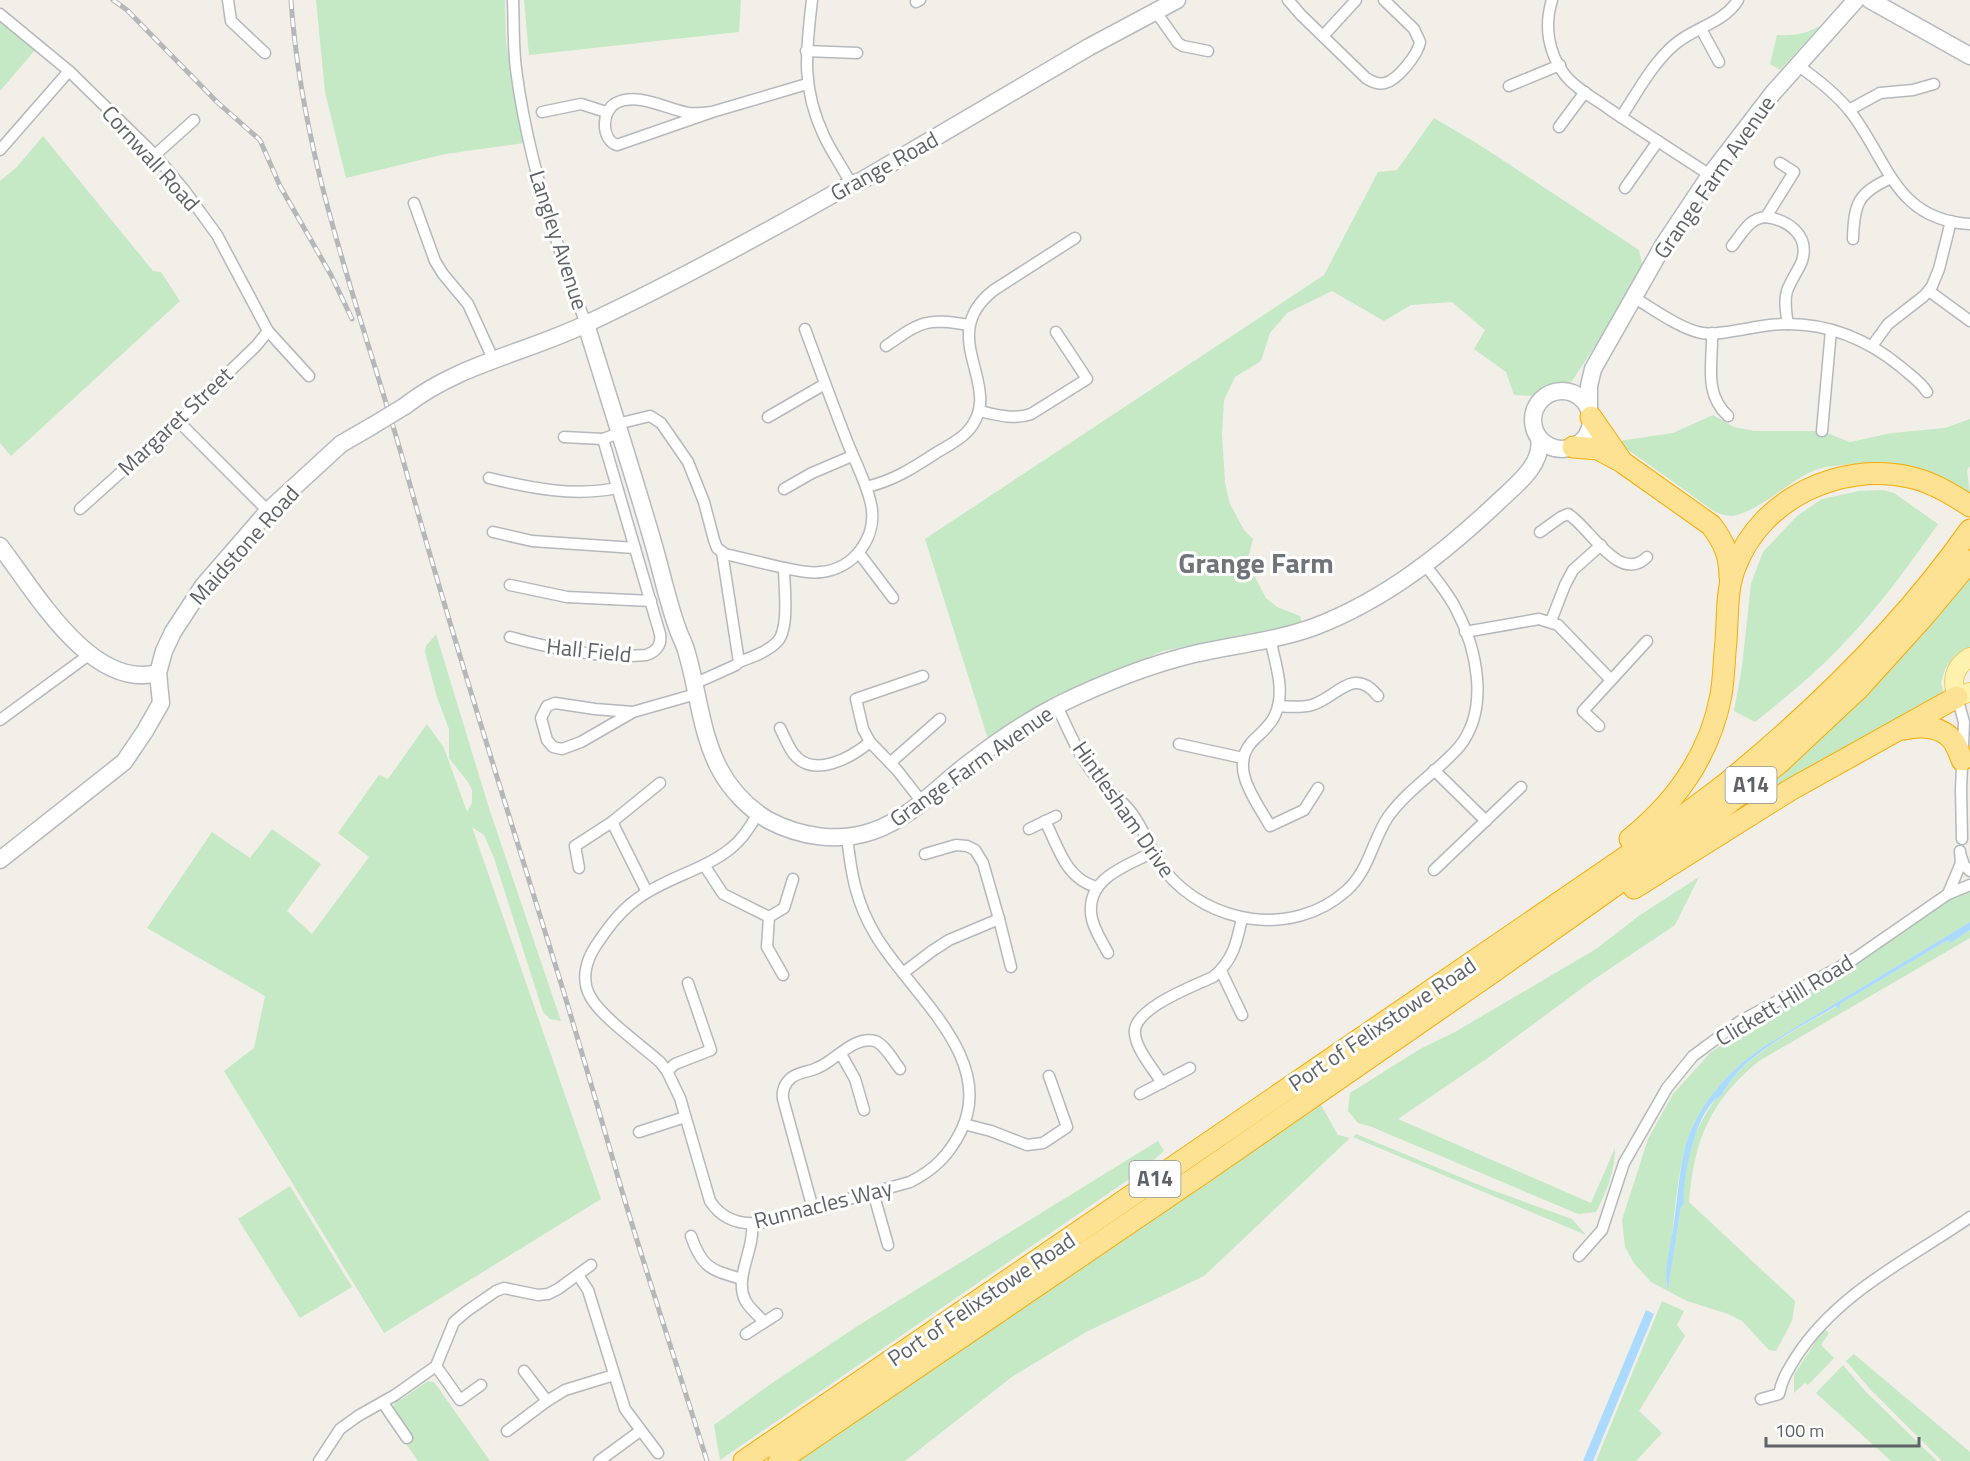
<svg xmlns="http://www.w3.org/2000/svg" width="1970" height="1461" font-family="'Titillium Web',sans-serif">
	<rect width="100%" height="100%" fill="#f1efe8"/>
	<!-- green -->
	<g fill="#c5e8c5">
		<path d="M316 0H505L506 42 524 143 445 154 346 178 325 92Z"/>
		<path d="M524 0H741L739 32 529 55Z"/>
		<path d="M0 21 35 50 0 91Z"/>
		<path d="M1820 26 1780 70 1770 64 1777 35C1793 36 1806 34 1820 26Z"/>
		<path d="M1434 118 1478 144 1639 250 1644 272 1572 381 1549 388 1539 396 1514 395 1506 372 1474 349 1485 330 1452 302 1411 305 1384 321 1332 291 1287 313 1270 333 1261 361 1235 377 1224 400 1222 434 1225 483 1230 504 1244 530 1253 539 1247 562 1266 598 1277 607 1300 616 1302 623 1163 651 1052 697 988 739 925 539 1324 275 1378 172 1397 170Z"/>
		<path d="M43 136 153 271 161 272 180 301 11 456 0 443V181L17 167Z"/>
		<path d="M1713 415 1734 427 1754 431H1822L1850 442 1892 433 1945 428 1970 419V466L1967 470 1970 495C1934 470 1902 461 1858 464 1843 465 1827 465 1813 471 1789 480 1748 522 1724 515 1712 512 1700 501 1689 493 1668 478 1647 463 1625 448L1619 441 1673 433Z"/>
		<path d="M1882 490 1894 493 1938 524C1909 565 1879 607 1844 643 1817 672 1786 697 1755 722L1734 711 1742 667 1751 584 1763 552 1797 516 1822 499 1859 491Z"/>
		<path d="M1970 570V650L1955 656 1945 669 1941 683 1945 697 1778 785 1676 849Z"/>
		<path d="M436 634 489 808 561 1021 550 1019 543 1012 494 858 484 835 472 827 601 1199 384 1333 224 1071 254 1048 265 996 147 928 212 832 250 858 272 829 321 864 287 911 312 934 369 857 338 833 379 775 388 779 427 724 444 748 467 812 472 803V790L468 782 449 758V729L437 697 425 652 426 646Z"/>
		<path d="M1699 877 1675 925 1593 980 1489 1057 1398 1119 1591 1203 1615 1148C1615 1171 1607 1191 1596 1212L1578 1214 1372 1127 1358 1123 1348 1111 1350 1093 1420 1049 1455 1032 1596 949 1640 915Z"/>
		<path d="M1970 892V922L1763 1047C1727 1071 1694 1109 1684 1152 1674 1195 1673 1241 1666 1285L1668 1288 1681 1207 1684 1204C1680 1165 1695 1126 1718 1096L1722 1095C1743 1054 1799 1029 1837 1006L1838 1008 1840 1004 1948 940 1950 942 1970 930V938L1759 1061C1710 1101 1694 1140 1689 1202L1795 1301 1792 1321 1776 1351 1769 1350 1742 1321 1728 1314 1687 1301 1651 1282 1634 1263 1625 1247 1622 1220 1648 1139 1673 1094 1710 1053 1752 1024 1866 957 1948 899Z"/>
		<path d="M1321 1105 1338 1135 1350 1138 1204 1276 1086 1332 1013 1376 905 1461H797Z"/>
		<path d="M1356 1134 1489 1189 1572 1219 1586 1235 1353 1137Z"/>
		<path d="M1158 1141 1164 1151 1141 1171 720 1460 714 1425 772 1383 859 1325Z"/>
		<path d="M290 1186 352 1287 300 1318 238 1219Z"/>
		<path d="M1662 1301 1684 1311 1677 1325 1685 1336 1639 1411 1662 1433 1636 1461H1596Z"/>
		<path d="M1824 1329 1829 1333 1821 1345 1834 1358 1808 1385 1805 1383 1794 1393V1375Z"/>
		<path d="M1854 1354 1970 1452V1461H1942L1871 1390 1846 1361Z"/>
		<path d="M1843 1365 1866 1392 1937 1461H1891L1816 1393Z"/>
		<path d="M428 1381 434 1382 490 1461H418L405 1442 392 1408 397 1400 402 1399Z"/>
	</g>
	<!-- water -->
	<g fill="#aadaff">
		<path d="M1970 922V930L1950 943 1948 940 1840 1004 1839 1009 1836 1006C1798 1029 1742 1054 1722 1095 1696 1107 1682 1178 1684 1204L1681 1207 1668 1289C1663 1279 1670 1247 1672 1235 1677 1207 1678 1179 1684 1152 1694 1109 1727 1071 1763 1047Z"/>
		<path d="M1646 1310 1654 1314 1593 1461H1583Z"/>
	</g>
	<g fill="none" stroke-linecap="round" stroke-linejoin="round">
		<defs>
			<g id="street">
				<path d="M228 0 231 21 265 53"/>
				<path d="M513 0C514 23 513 46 516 69 527 156 555 243 586 324"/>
				<path d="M812 0C806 52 801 87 824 136 832 153 843 168 851 184"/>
				<path d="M1288 0 1301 15 1366 78C1372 82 1378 85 1385 83 1398 80 1418 54 1420 42L1414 29 1384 0"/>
				<path d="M1552 0C1544 26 1548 53 1565 75 1576 89 1594 98 1609 109 1642 131 1676 153 1710 175"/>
				<path d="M916 2 920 0"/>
				<path d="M1156 12 1178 43 1183 46 1208 51"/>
				<path d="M0 14 69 71 155 155 185 191 217 235 268 331 309 376"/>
				<path d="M1701 29 1719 62"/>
				<path d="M1323 36 1356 0"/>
				<path d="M806 51 857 53"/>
				<path d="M1797 65C1816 78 1834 92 1849 110 1888 159 1894 220 1970 224"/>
				<path d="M1509 86 1560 65"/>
				<path d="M1849 110 1880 93 1913 90 1934 84"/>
				<path d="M542 112 581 104 606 112"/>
				<path d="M712 112C704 113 696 114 689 113 666 109 639 92 616 103 601 111 601 140 617 145L712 112 807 84"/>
				<path d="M1621 117C1637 93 1652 64 1674 45 1694 27 1723 24 1738 0"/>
				<path d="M1559 127 1585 92"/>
				<path d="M0 150 69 71"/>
				<path d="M155 155 194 120"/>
				<path d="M1625 188 1658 141"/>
				<path d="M414 203 435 261 443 274 468 304 494 361"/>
				<path d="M1766 217C1788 220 1810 235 1802 261 1798 271 1791 280 1787 291 1784 301 1786 313 1788 324"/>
				<path d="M1853 239C1854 203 1858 193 1891 178"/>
				<path d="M1732 246C1742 234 1749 218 1766 217L1794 172 1780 163"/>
				<path d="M1929 291 1970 321"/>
				<path d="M1633 297C1652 308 1680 329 1702 333 1718 336 1751 327 1770 325 1819 320 1863 336 1901 367 1910 375 1921 382 1927 392"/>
				<path d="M1712 333C1713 363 1703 393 1728 416"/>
				<path d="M886 346C922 321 925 318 969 325"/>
				<path d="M1872 346 1888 324 1924 296 1932 286 1939 269 1951 221"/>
				<path d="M980 411C997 415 1014 420 1031 414L1087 379 1056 332"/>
				<path d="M768 417 825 384"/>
				<path d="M178 421 268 511"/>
				<path d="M617 424 650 416 661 423 688 462 704 502 714 540 717 548 725 554 784 568C784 586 790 629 777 642 767 652 752 657 739 662"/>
				<path d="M1822 431 1831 330"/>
				<path d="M564 437 603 439 619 433"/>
				<path d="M489 478C530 488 574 497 617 488"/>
				<path d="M866 487C893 481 913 468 936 453 946 447 958 441 966 433 1010 388 932 338 994 290L1075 238"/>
				<path d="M784 489 812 473 852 456"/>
				<path d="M80 509 178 421 257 345 268 331"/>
				<path d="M493 532 532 541 635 548"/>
				<path d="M1540 532 1561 517 1568 514C1589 526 1619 585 1647 557"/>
				<path d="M859 553 893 598"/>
				<path d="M784 568C796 570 809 574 821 572 854 569 878 537 871 504 866 481 853 458 845 436 831 400 818 364 805 329"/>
				<path d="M510 585 567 597 651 601"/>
				<path d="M1551 621 1565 585 1573 570 1601 545"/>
				<path d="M1465 632 1539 619 1558 625 1611 680"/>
				<path d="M510 637C553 649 601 659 646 655 656 652 662 645 660 634L603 439"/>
				<path d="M1270 638C1275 663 1286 691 1275 715 1270 727 1259 734 1251 743 1229 769 1257 802 1270 826L1304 810 1318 788"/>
				<path d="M696 683 736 665 739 662 722 552"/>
				<path d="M1957 697 1964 722 1961 789 1962 839"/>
				<path d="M1057 706C1068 729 1079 757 1096 777 1106 790 1121 799 1131 812 1145 830 1151 853 1165 871 1209 925 1293 938 1346 891 1369 871 1372 841 1388 817 1407 790 1437 772 1459 747 1490 709 1477 649 1456 609 1448 593 1436 579 1425 565"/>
				<path d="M1278 706C1289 707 1301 708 1312 705 1337 698 1353 665 1378 696"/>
				<path d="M633 712 595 709 555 703 547 706 541 718 547 740 553 747 562 749 581 742 633 712 696 694"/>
				<path d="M0 720 90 654"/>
				<path d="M1599 726 1583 711 1647 641"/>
				<path d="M780 728C784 736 788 746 793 753 813 780 852 757 870 742"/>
				<path d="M1179 744 1243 758"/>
				<path d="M890 763 940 719"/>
				<path d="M1434 770 1486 821"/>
				<path d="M922 802 897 770 870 742 863 729 856 699 923 676"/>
				<path d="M758 813C751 826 742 840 730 849 702 871 665 878 637 899 619 912 607 929 595 947 586 961 581 980 590 996 600 1016 641 1045 660 1062L667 1071 680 1098 710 1201C723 1221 743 1226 766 1222L910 1182C934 1170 949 1155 961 1131 997 1058 910 993 876 936 856 903 851 874 847 836"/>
				<path d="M1045 821C1059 848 1065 878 1096 887"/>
				<path d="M612 822 647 892"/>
				<path d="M1029 829 1056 816"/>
				<path d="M1960 851 1961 863 1948 894 1970 885"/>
				<path d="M1961 856 1964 865 1970 871"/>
				<path d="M704 865 723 894 769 917 767 947 783 975"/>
				<path d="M579 868 575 846 612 822 660 783"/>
				<path d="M1434 870 1521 787"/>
				<path d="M769 917 784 908 793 879"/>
				<path d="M999 919 1011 967"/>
				<path d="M1108 953C1102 941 1092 927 1091 913 1088 877 1127 866 1153 852"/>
				<path d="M1221 971 1242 1015"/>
				<path d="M903 973 932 951 949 940 999 919 983 863 975 850 967 846 956 845 925 854"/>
				<path d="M841 1054 855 1079 864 1110"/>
				<path d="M667 1071 675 1064 711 1050 688 983"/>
				<path d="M1162 1083C1154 1070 1136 1049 1135 1034 1131 1009 1194 986 1213 977 1233 961 1237 942 1242 918"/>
				<path d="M1140 1094 1190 1068"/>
				<path d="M964 1124 991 1131 1027 1145 1043 1143 1067 1127 1049 1076"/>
				<path d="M639 1132 685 1117"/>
				<path d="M873 1192 888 1245"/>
				<path d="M813 1209 783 1099C782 1091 784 1084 791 1078 798 1072 809 1072 817 1068 834 1062 854 1035 875 1041 885 1045 893 1060 900 1069"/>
				<path d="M752 1224C755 1249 734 1277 745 1300 749 1308 758 1315 764 1322"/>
				<path d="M691 1236C702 1268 711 1270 742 1279"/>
				<path d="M1579 1256 1602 1230 1624 1163 1667 1088 1693 1056 1739 1022 1854 959 1948 894"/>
				<path d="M578 1275 588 1290 625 1409 658 1453"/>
				<path d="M746 1334 777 1314"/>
				<path d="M436 1366 460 1400 481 1385"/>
				<path d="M524 1371 547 1401"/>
				<path d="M1761 1399 1779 1394C1782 1379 1788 1370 1796 1357 1838 1292 1908 1260 1970 1217"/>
				<path d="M383 1403 407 1438"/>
				<path d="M507 1431 547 1401 565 1390 614 1375"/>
				<path d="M319 1461 340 1429 358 1416 395 1395 436 1366 454 1322 467 1311 496 1291 504 1288 538 1295 548 1294 558 1289 591 1265"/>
				<path d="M599 1461 640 1431"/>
			</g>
			<g id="secondary">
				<path d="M1870 0 1970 56"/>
				<path d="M586 324C608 396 631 467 652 539 661 569 667 600 678 630 680 636 684 643 686 650 698 689 700 731 719 768 730 789 748 808 768 820 800 837 839 843 873 831 913 817 940 784 973 760 999 740 1029 720 1058 705 1101 684 1148 665 1194 654 1233 645 1275 641 1314 627 1385 600 1444 553 1498 502 1516 485 1544 464 1539 438"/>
				<circle cx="1562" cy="420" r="29"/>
				<path d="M405 406C458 364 529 352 588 323 678 281 765 233 851 184L861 181 1089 47 1177 0"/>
				<path d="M1589 408V386L1593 369 1664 244 1710 175 1773 93 1856 0"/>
				<path d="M0 546C34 590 91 691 158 673"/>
				<path d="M0 860 124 762 145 731 161 703 158 673 164 651 173 632 203 586 268 511 341 444 372 426"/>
			</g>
			<path id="primary" d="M1970 657C1954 667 1951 680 1957 697L1970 692"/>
			<g id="highway">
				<path d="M1591 417 1620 459"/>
				<path d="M1573 447 1598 449 1622 462 1711 525C1724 542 1730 556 1730 577"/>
				<path d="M1904 729C1921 725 1943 726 1954 742 1957 747 1960 754 1962 760"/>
				<path d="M1630 839C1676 802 1710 754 1721 695 1724 678 1724 659 1726 641 1728 616 1726 588 1736 565 1762 498 1840 462 1909 477 1930 481 1952 494 1970 506"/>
				<path d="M1634 888 1790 790 1957 697"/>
				<path d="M744 1461 1636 850C1667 827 1698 806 1728 782 1817 709 1903 625 1970 530"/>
				<path d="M779 1461 1204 1172 1497 969 1706 821 1779 763 1859 688 1925 615 1970 561"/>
			</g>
		</defs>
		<!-- street casing -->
		<use href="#street" stroke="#b5b8bc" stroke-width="13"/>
		<!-- secondary casing -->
		<use href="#secondary" stroke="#b6babf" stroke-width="19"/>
		<!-- primary casing -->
		<use href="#primary" stroke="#f2c960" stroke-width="20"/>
		<!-- highway casing -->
		<use href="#highway" stroke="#f9ab00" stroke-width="23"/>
		<!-- street -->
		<use href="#street" stroke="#fff" stroke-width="10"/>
		<!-- secondary -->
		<use href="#secondary" stroke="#fff" stroke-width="16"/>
		<!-- primary -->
		<use href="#primary" stroke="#fff2af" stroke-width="18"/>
		<!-- highway -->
		<use href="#highway" stroke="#fde293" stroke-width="21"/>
		<defs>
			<g id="rail">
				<path d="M113 0 127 10 217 102 260 140 280 186 331 275 352 319"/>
				<path d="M291 0C302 163 361 312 405 467 454 643 510 818 564 993 584 1059 603 1125 622 1191 649 1282 679 1371 707 1461"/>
			</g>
		</defs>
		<!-- rail casing -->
		<use href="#rail" stroke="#b6b7b8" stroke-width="5"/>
		<!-- rail -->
		<use href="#rail" stroke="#fff" stroke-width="3" stroke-dasharray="9" stroke-linecap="butt"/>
		<defs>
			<path id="secondary-bridge" d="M372 426 405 406"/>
		</defs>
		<!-- secondary-bridge casing -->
		<use href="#secondary-bridge" stroke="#b6babf" stroke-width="19" stroke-linecap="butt"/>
		<!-- secondary-bridge -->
		<use href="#secondary-bridge" stroke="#fff" stroke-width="16"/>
	</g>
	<g text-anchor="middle" stroke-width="6" stroke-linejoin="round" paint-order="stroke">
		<!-- shield labels -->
		<g fill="#fff" stroke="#8f9295" stroke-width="1.5">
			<rect x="1725.5" y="767" width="51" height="36" rx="4.5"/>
			<rect x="1129.5" y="1161" width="51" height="36" rx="4.5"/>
		</g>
		<g font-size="21" font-weight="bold" fill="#5f6368">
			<text x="1751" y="792">A14</text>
			<text x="1155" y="1186">A14</text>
		</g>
		<!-- street labels -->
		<g font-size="22" fill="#5f6368" stroke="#fff">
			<text transform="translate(151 158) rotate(48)" y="8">Cornwall Road</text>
			<text transform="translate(884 166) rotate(-29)" y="8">Grange Road</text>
			<text transform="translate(1714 177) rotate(-55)" y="8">Grange Farm Avenue</text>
			<text transform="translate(559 240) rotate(72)" y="8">Langley Avenue</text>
			<text transform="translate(175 421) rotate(-43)" y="8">Margaret Street</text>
			<text transform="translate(244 545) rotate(-48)" y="8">Maidstone Road</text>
			<text transform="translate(589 650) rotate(6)" y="8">Hall Field</text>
			<text transform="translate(971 766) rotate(-35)" y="8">Grange Farm Avenue</text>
			<text transform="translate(1124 809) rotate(55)" y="8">Hintlesham Drive</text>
			<text transform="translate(1784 1000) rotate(-31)" y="8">Clickett Hill Road</text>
			<text transform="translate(1382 1024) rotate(-34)" y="8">Port of Felixstowe Road</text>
			<text transform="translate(823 1204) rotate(-14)" y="8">Runnacles Way</text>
			<text transform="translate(981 1299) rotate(-34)" y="8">Port of Felixstowe Road</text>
		</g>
		<!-- district labels -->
		<g font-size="28" font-weight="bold" fill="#70757a" stroke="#fff">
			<text x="1256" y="573">Grange Farm</text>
		</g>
	</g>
	<!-- scale -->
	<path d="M1766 1437v9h153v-9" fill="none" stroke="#5f6368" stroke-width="3"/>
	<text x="1775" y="1437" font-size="18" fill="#5f6368" stroke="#ffffff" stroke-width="4.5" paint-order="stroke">100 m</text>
</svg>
